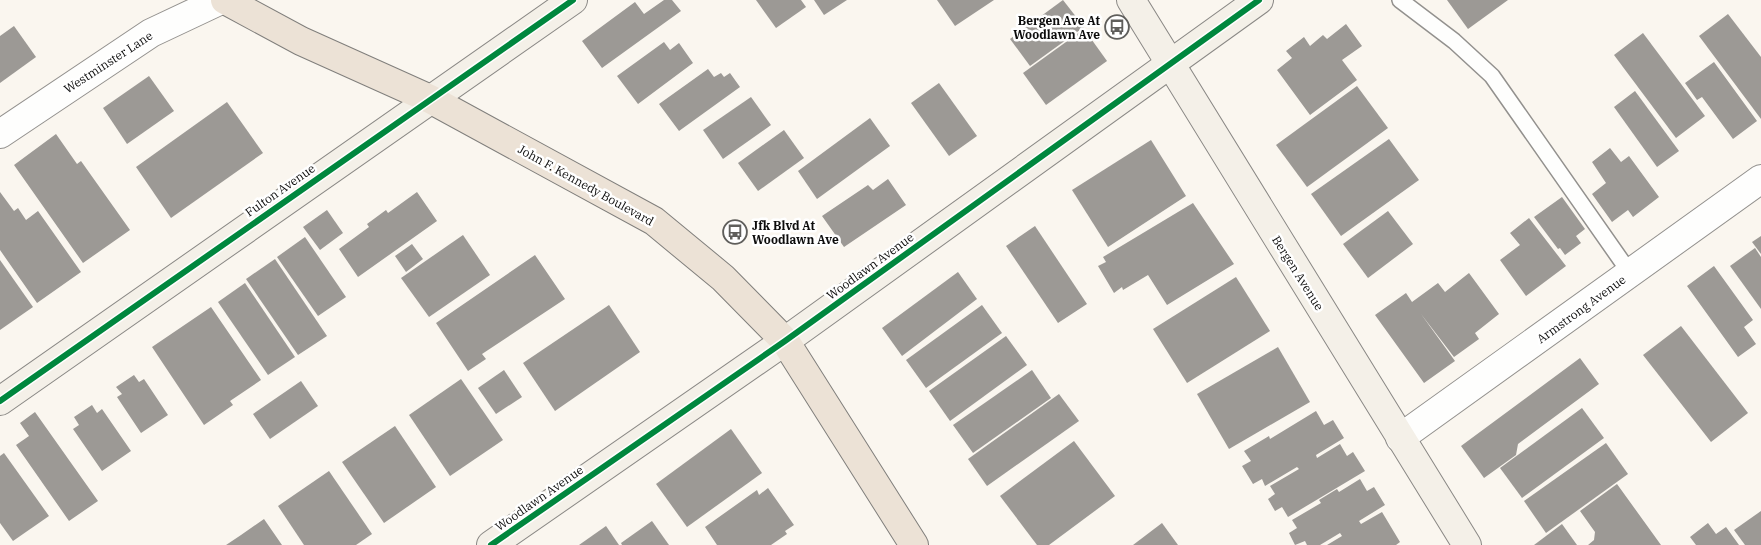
<svg xmlns="http://www.w3.org/2000/svg" width="1761" height="545" font-family="'IBM Plex Serif',serif">
	<rect width="100%" height="100%" fill="#faf6ef"/>
	<g fill="#9c9995">
		<polygon points="664,0 672,0 681,11 602,68 582,41 635,2 644,14"/>
		<polygon points="756,0 801,0 806,7 776,28"/>
		<polygon points="814,0 847,0 824,15"/>
		<polygon points="937,0 994,0 955,26"/>
		<polygon points="1063,0 1084,27 1030,66 1010,39"/>
		<polygon points="1447,0 1508,0 1468,29"/>
		<polygon points="1728,14 1761,57 1761,119 1699,36"/>
		<polygon points="1346,24 1362,46 1342,60 1357,80 1310,115 1277,70 1292,58 1286,51 1304,37 1310,46 1323,35 1327,39"/>
		<polygon points="14,26 36,57 0,83 0,36"/>
		<polygon points="1084,29 1107,61 1046,105 1023,73"/>
		<polygon points="1643,33 1705,116 1676,138 1614,55"/>
		<polygon points="664,42 670,50 679,43 693,63 638,104 617,76"/>
		<polygon points="1714,62 1757,121 1733,139 1702,97 1697,100 1685,83"/>
		<polygon points="708,69 714,77 721,73 724,77 730,73 740,87 679,131 659,104"/>
		<polygon points="149,76 174,111 127,144 103,108"/>
		<polygon points="939,83 977,136 949,156 911,103"/>
		<polygon points="1357,86 1388,128 1307,187 1276,145"/>
		<polygon points="1635,91 1679,151 1657,167 1614,107"/>
		<polygon points="751,97 771,125 723,159 703,130"/>
		<polygon points="227,102 263,153 171,218 136,167"/>
		<polygon points="870,118 890,146 817,199 798,171"/>
		<polygon points="784,130 804,158 758,191 738,163"/>
		<polygon points="56,134 77,164 81,161 130,230 83,263 14,165"/>
		<polygon points="1389,139 1419,180 1341,236 1311,194"/>
		<polygon points="1151,140 1186,196 1108,247 1072,190"/>
		<polygon points="1610,148 1621,162 1629,156 1659,197 1633,217 1628,210 1612,222 1592,194 1606,183 1592,162"/>
		<polygon points="888,179 906,205 844,247 822,216 868,185 873,190"/>
		<polygon points="0,192 14,211 18,208 26,220 38,211 81,272 37,303 0,250"/>
		<polygon points="417,192 437,221 358,277 339,249 369,227 367,224 386,210 388,213"/>
		<polygon points="1562,197 1585,229 1576,236 1581,243 1565,255 1560,248 1558,249 1534,217"/>
		<polygon points="1193,203 1234,264 1167,305 1148,275 1123,290 1122,287 1114,293 1098,266 1106,262 1103,257"/>
		<polygon points="327,210 343,233 320,250 303,227"/>
		<polygon points="1388,211 1413,244 1368,278 1343,244"/>
		<polygon points="1529,218 1566,266 1526,296 1500,260 1520,245 1510,233"/>
		<polygon points="1035,226 1087,304 1058,323 1006,246"/>
		<polygon points="463,235 490,275 429,317 401,278"/>
		<polygon points="1761,236 1761,254 1752,242"/>
		<polygon points="305,237 346,297 318,316 277,257"/>
		<polygon points="412,244 423,259 406,272 395,256"/>
		<polygon points="1755,248 1761,257 1761,309 1730,266"/>
		<polygon points="535,255 565,299 482,354 486,359 468,371 436,323"/>
		<polygon points="275,259 327,336 298,355 246,279"/>
		<polygon points="0,260 33,307 0,330"/>
		<polygon points="1714,266 1753,320 1744,327 1756,344 1738,357 1687,286"/>
		<polygon points="958,272 977,299 902,356 882,328"/>
		<polygon points="1469,273 1499,314 1475,333 1479,339 1454,357 1421,314 1455,361 1424,383 1375,315 1406,293 1412,302 1438,283 1445,292"/>
		<polygon points="1236,277 1270,331 1187,383 1153,329"/>
		<polygon points="245,283 295,357 268,375 218,302"/>
		<polygon points="609,305 640,352 555,411 523,363"/>
		<polygon points="982,305 1002,333 926,388 906,360"/>
		<polygon points="211,307 261,380 230,401 233,405 204,425 152,347"/>
		<polygon points="1681,326 1748,413 1711,442 1643,355"/>
		<polygon points="1006,336 1027,365 950,421 929,391"/>
		<polygon points="1278,347 1310,402 1229,449 1197,394"/>
		<polygon points="1580,358 1599,384 1518,444 1516,455 1484,478 1461,446"/>
		<polygon points="504,370 522,397 496,414 478,388"/>
		<polygon points="1032,370 1051,398 973,453 953,425"/>
		<polygon points="134,375 139,382 144,379 168,415 141,433 117,397 122,394 116,387"/>
		<polygon points="461,379 503,440 450,476 409,415"/>
		<polygon points="301,381 318,406 270,439 253,414"/>
		<polygon points="1059,394 1079,421 987,486 968,459"/>
		<polygon points="92,405 97,413 102,409 131,451 102,471 73,429 79,425 74,417"/>
		<polygon points="1582,408 1604,438 1522,498 1500,468"/>
		<polygon points="1316,411 1324,425 1333,420 1344,438 1316,455 1317,458 1340,444 1347,456 1353,452 1365,471 1288,517 1282,507 1275,511 1268,499 1275,494 1270,486 1299,469 1297,467 1265,486 1262,479 1253,484 1242,466 1251,461 1244,451 1269,436 1270,439"/>
		<polygon points="35,412 98,501 69,521 16,445 29,436 20,423"/>
		<polygon points="395,426 436,487 384,523 342,462"/>
		<polygon points="731,429 762,473 687,527 656,484"/>
		<polygon points="1074,441 1115,496 1049,545 1037,545 1000,496"/>
		<polygon points="1606,443 1628,474 1546,533 1524,501"/>
		<polygon points="4,453 49,516 13,541 0,523 0,456"/>
		<polygon points="329,471 372,534 356,545 304,545 278,506"/>
		<polygon points="1360,479 1367,491 1374,487 1385,505 1359,521 1361,524 1382,512 1400,542 1396,545 1327,545 1342,536 1340,533 1320,545 1307,545 1305,541 1295,545 1289,533 1297,528 1292,520 1321,503 1319,500 1337,489 1339,492"/>
		<polygon points="1617,484 1661,545 1588,545 1594,540 1595,532 1580,511"/>
		<polygon points="768,488 794,525 785,531 787,534 771,545 717,545 705,527 757,490 759,495"/>
		<polygon points="1761,511 1761,545 1745,545 1734,530"/>
		<polygon points="264,519 282,545 226,545 241,535"/>
		<polygon points="652,521 669,545 622,545 621,543"/>
		<polygon points="1162,523 1178,545 1133,545"/>
		<polygon points="1708,523 1716,534 1726,527 1739,545 1696,545 1690,537"/>
		<polygon points="1562,524 1577,545 1534,545"/>
		<polygon points="606,526 619,545 579,545"/>
	</g>
	<g fill="none" stroke-linecap="round" stroke-linejoin="round">
		<g stroke="#93918e" stroke-width="18">
			<polyline id="lane" points="1400,0 1454,41 1492,76 1630,273"/>
		</g>
		<g stroke="#93918e" stroke-width="30">
			<g id="street">
				<polyline points="0,134 151,33 221,0"/>
				<polyline points="1400,438 1761,179"/>
			</g>
		</g>
		<g stroke="#8a8885" stroke-width="30">
			<g id="secondary">
				<polyline points="1131,0 1467,545"/>
				<polyline points="0,401 573,0"/>
				<polyline points="491,545 785,341 1259,0"/>
			</g>
		</g>
		<g stroke="#807f7c" stroke-width="30">
			<polyline id="primary" points="225,0 301,41 430,99 654,221 723,278 785,341 914,545"/>
		</g>
		<use href="#lane" stroke="#fefefd" stroke-width="15"/>
		<use href="#street" stroke="#fefefd" stroke-width="28"/>
		<use href="#secondary" stroke="#f4f0e8" stroke-width="28"/>
		<use href="#primary" stroke="#ece2d6" stroke-width="28"/>
		<g stroke="#fff" stroke-width="9">
			<g id="cycleway">
				<polyline points="0,401 573,0"/>
				<polyline points="491,545 785,341 1259,0"/>
			</g>
		</g>
		<use href="#cycleway" stroke="#00873e" stroke-width="6"/>
	</g>
	<defs>
		<g id="bus-ring" transform="scale(1.25)"><circle r="9.5" fill="#fff" stroke="#5f5e5b" stroke-width="1.5"/><path d="M-5-6H5V4H4V6H2V4H-2V6H-4V4H-5ZM-3.5-4V0h7V-4ZM-3.5 1.2v1.5H-2V1.2ZM2 1.2v1.5H3.5V1.2Z" fill="#5f5e5b"/></g>
	</defs>
	<g fill-rule="evenodd">
		<use href="#bus-ring" x="1117" y="27"/>
		<use href="#bus-ring" x="735" y="232"/>
	</g>
	<g text-anchor="middle" dominant-baseline="central" stroke-width="5" stroke-linejoin="round" paint-order="stroke">
		<g font-size="12" font-weight="bold" fill="#0c0c0c" stroke="#fff" text-anchor="end">
			<text x="1100" y="20">Bergen Ave At<tspan x="1100" dy="14">Woodlawn Ave</tspan></text>
			<text x="752" y="225" text-anchor="start">Jfk Blvd At<tspan x="752" dy="14">Woodlawn Ave</tspan></text>
		</g>
		<g font-size="12" fill="#0c0c0c" stroke="#fff">
			<text transform="translate(108 62) rotate(-33)">Westminster Lane</text>
			<text transform="translate(586 185) rotate(29)">John F. Kennedy Boulevard</text>
			<text transform="translate(280 190) rotate(-35)">Fulton Avenue</text>
			<text transform="translate(870 266) rotate(-36)">Woodlawn Avenue</text>
			<text transform="translate(1298 273) rotate(58)">Bergen Avenue</text>
			<text transform="translate(1581 309) rotate(-36)">Armstrong Avenue</text>
			<text transform="translate(539 498) rotate(-35)">Woodlawn Avenue</text>
		</g>
	</g>
</svg>
